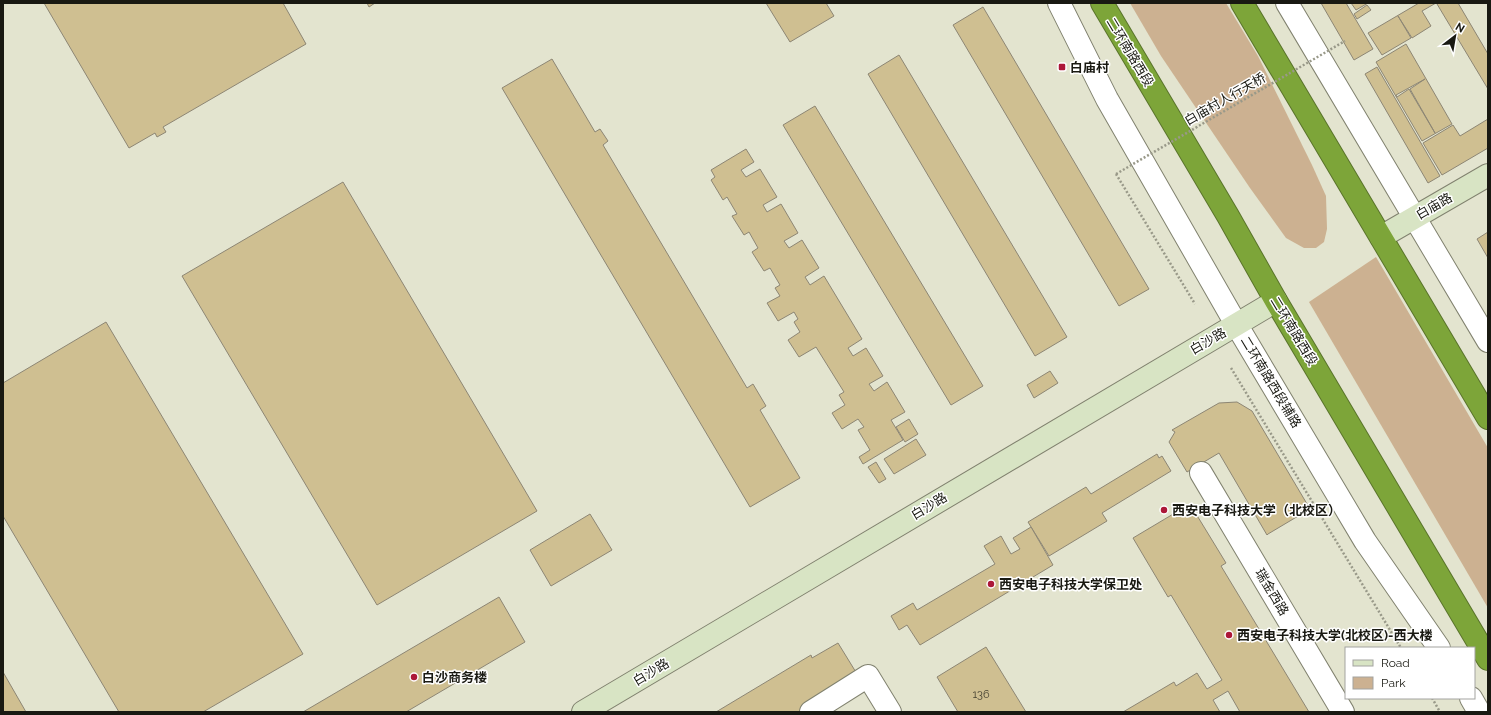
<svg xmlns="http://www.w3.org/2000/svg" width="1491" height="715" font-family="Raleway,'Noto Sans SC',sans-serif">
	<rect width="100%" height="100%" fill="#e3e4cf"/>
	<g fill="#ccb191">
		<polygon points="1130,3 1226,3 1258,56 1312,165 1326,196 1327,229 1324,242 1316,248 1304,248 1286,238 1250,188 1161,56"/>
		<polygon points="1376,257 1488,448 1488,608 1309,302"/>
	</g>
	<g fill="#cfbf91" stroke="#8d8674" fill-rule="evenodd">
		<polygon points="44,3 283,3 306,44 163,127 166,132 157,137 155,133 129,148"/>
		<polygon points="367,3 375,3 369,7"/>
		<polygon points="766,3 826,3 834,16 790,42"/>
		<polygon points="1321,3 1346,3 1373,49 1354,60"/>
		<polygon points="1351,3 1368,3 1356,10"/>
		<polygon points="1419,3 1436,3 1422,11 1431,26 1412,38 1398,16 1411,38 1382,55 1368,33"/>
		<polygon points="1439,3 1458,3 1488,54 1488,89 1437,4"/>
		<polygon points="1367,5 1371,10 1357,19 1354,14"/>
		<polygon points="983,7 1149,289 1119,306 953,25"/>
		<path d="M1406,44L1452,124L1422,141L1376,62ZM1425,79L1410,89L1435,133L1409,89L1397,97L1396,95Z"/>
		<polygon points="899,55 1067,337 1035,356 868,74"/>
		<polygon points="552,59 595,132 600,129 608,141 603,145 747,388 753,384 766,406 760,410 800,478 750,507 502,88"/>
		<polygon points="1377,67 1440,176 1428,183 1365,74"/>
		<polygon points="815,106 983,386 951,405 783,125"/>
		<polygon points="1488,119 1488,148 1442,175 1423,143 1453,125 1460,136"/>
		<polygon points="746,149 754,162 741,170 746,177 760,169 777,197 763,205 767,212 781,204 798,233 784,241 789,248 802,240 819,268 805,277 810,285 824,276 862,339 848,348 853,356 866,348 883,376 869,384 874,391 887,382 905,412 891,420 903,440 863,464 859,457 870,450 858,430 864,427 858,419 842,429 832,413 845,405 839,395 844,392 816,347 799,357 788,340 800,332 794,322 798,319 794,312 778,321 767,303 780,296 775,288 780,285 770,268 764,271 752,252 758,248 749,232 744,235 732,216 737,214 727,197 723,200 711,180 715,177 711,170"/>
		<polygon points="343,182 537,511 377,605 182,276"/>
		<polygon points="1488,232 1488,258 1477,239"/>
		<polygon points="106,322 303,654 203,712 119,712 3,516 3,383"/>
		<polygon points="1050,371 1058,383 1034,398 1027,385"/>
		<polygon points="1237,402 1252,411 1310,509 1268,534 1267,535 1219,453 1187,472 1169,442 1175,432 1172,430 1219,403"/>
		<polygon points="909,419 918,434 905,442 896,427"/>
		<polygon points="916,439 926,455 894,474 884,459"/>
		<polygon points="1157,454 1159,458 1162,456 1171,471 1102,513 1107,521 1049,556 1028,522 1086,487 1091,494"/>
		<polygon points="876,462 886,479 879,483 868,467"/>
		<polygon points="1190,504 1226,563 1221,566 1309,712 1240,712 1228,691 1213,700 1220,712 1123,712 1174,682 1176,686 1197,673 1207,689 1222,680 1171,595 1168,597 1133,538"/>
		<polygon points="590,514 612,550 551,586 530,550"/>
		<polygon points="1031,527 1053,565 920,645 907,625 899,630 891,616 913,603 917,610 995,564 984,546 1001,536 1011,554 1020,549 1013,538"/>
		<polygon points="499,597 525,642 406,712 303,712"/>
		<polygon points="838,643 862,682 811,712 716,712 811,655 812,658"/>
		<polygon points="986,647 1026,712 958,712 937,677"/>
		<polygon points="3,672 26,712 3,712"/>
	</g>
	<g fill="none" stroke-linecap="round" stroke-linejoin="round">
		<g stroke="#81826f" stroke-width="24">
			<g id="street">
				<polyline points="1059,3 1107,99 1236,324 1365,541 1439,648"/>
				<polyline points="1287,3 1488,341"/>
				<polyline points="1201,473 1343,712"/>
				<polyline points="1471,698 1479,712"/>
				<polyline points="811,712 868,676 890,712"/>
			</g>
		</g>
		<g stroke="#81826f" stroke-width="24">
			<g id="secondary">
				<polyline points="1381,237 1488,175"/>
				<polyline points="583,712 1276,301"/>
			</g>
		</g>
		<g stroke="#5a742b" stroke-width="24">
			<g id="highway">
				<polyline points="1102,3 1228,216 1276,301 1488,659"/>
				<polyline points="1242,3 1488,418"/>
			</g>
		</g>
		<g stroke="#999989" stroke-width="2.5" stroke-dasharray="2 2" stroke-linecap="butt">
			<polyline points="1116,174 1195,304"/>
			<polyline points="1231,368 1401,648"/>
			<polyline points="1432,698 1440,712"/>
		</g>
		<use href="#street" stroke="#fff" stroke-width="22"/>
		<use href="#secondary" stroke="#d8e4c4" stroke-width="22"/>
		<use href="#highway" stroke="#7da539" stroke-width="22"/>
		<polyline stroke="#999989" stroke-width="2.5" stroke-dasharray="2 2" stroke-linecap="butt" points="1116,174 1345,41"/>
	</g>
	<g fill="#ac1738" stroke="#fff" stroke-width="1.5">
		<rect x="1058" y="63" width="8" height="8" rx="2"/>
		<circle cx="1164" cy="510" r="4"/>
		<circle cx="991" cy="584" r="4"/>
		<circle cx="1229" cy="635" r="4"/>
		<circle cx="414" cy="677" r="4"/>
	</g>
	<g text-anchor="middle" dominant-baseline="central" stroke-width="3" stroke-linejoin="round" paint-order="stroke">
		<g font-size="11" fill="#464232">
			<text x="981" y="694">136</text>
		</g>
		<g font-size="13" fill="#191912" stroke="#fff">
			<text transform="translate(1130 52) rotate(59)">二环南路西段</text>
			<text transform="translate(1225 99) rotate(-30)">白庙村人行天桥</text>
			<text transform="translate(1434 206) rotate(-30)">白庙路</text>
			<text transform="translate(1294 331) rotate(59)">二环南路西段</text>
			<text transform="translate(1208 341) rotate(-30)">白沙路</text>
			<text transform="translate(1271 382) rotate(59)">二环南路西段辅路</text>
			<text transform="translate(929 506) rotate(-31)">白沙路</text>
			<text transform="translate(1272 592) rotate(59)">瑞金西路</text>
			<text transform="translate(651 672) rotate(-31)">白沙路</text>
		</g>
		<g font-size="13" font-weight="bold" fill="#191912" stroke="#fff" text-anchor="start">
			<text x="1070" y="67">白庙村</text>
			<text x="1172" y="510">西安电子科技大学（北校区）</text>
			<text x="999" y="584">西安电子科技大学保卫处</text>
			<text x="1237" y="635">西安电子科技大学(北校区)-西大楼</text>
			<text x="422" y="677">白沙商务楼</text>
		</g>
	</g>
	<rect width="1491" height="715" fill="none" stroke="#191912" stroke-width="8"/>
	<rect x="1345" y="647" width="130" height="52" fill="#ffffff" stroke="#a3a3a0"/>
	<rect x="1353" y="660" width="20" height="6" fill="#d8e4c4" stroke="#a3a3a0"/>
	<text x="1381" y="667" font-size="12" fill="#191912">Road</text>
	<rect x="1353" y="677" width="20" height="12" fill="#ccb191" stroke="#a3a3a0"/>
	<text x="1381" y="687" font-size="12" fill="#191912">Park</text>
	<g transform="translate(1455 36) rotate(31)" stroke="#ffffff" stroke-width="3" paint-order="stroke">
	<path d="M0-3L7 15L0 10L-7 15Z" fill="#191912"/>
	<text y="-6" font-size="11" font-weight="bold" text-anchor="middle" fill="#191912">N</text>
	</g>
</svg>
